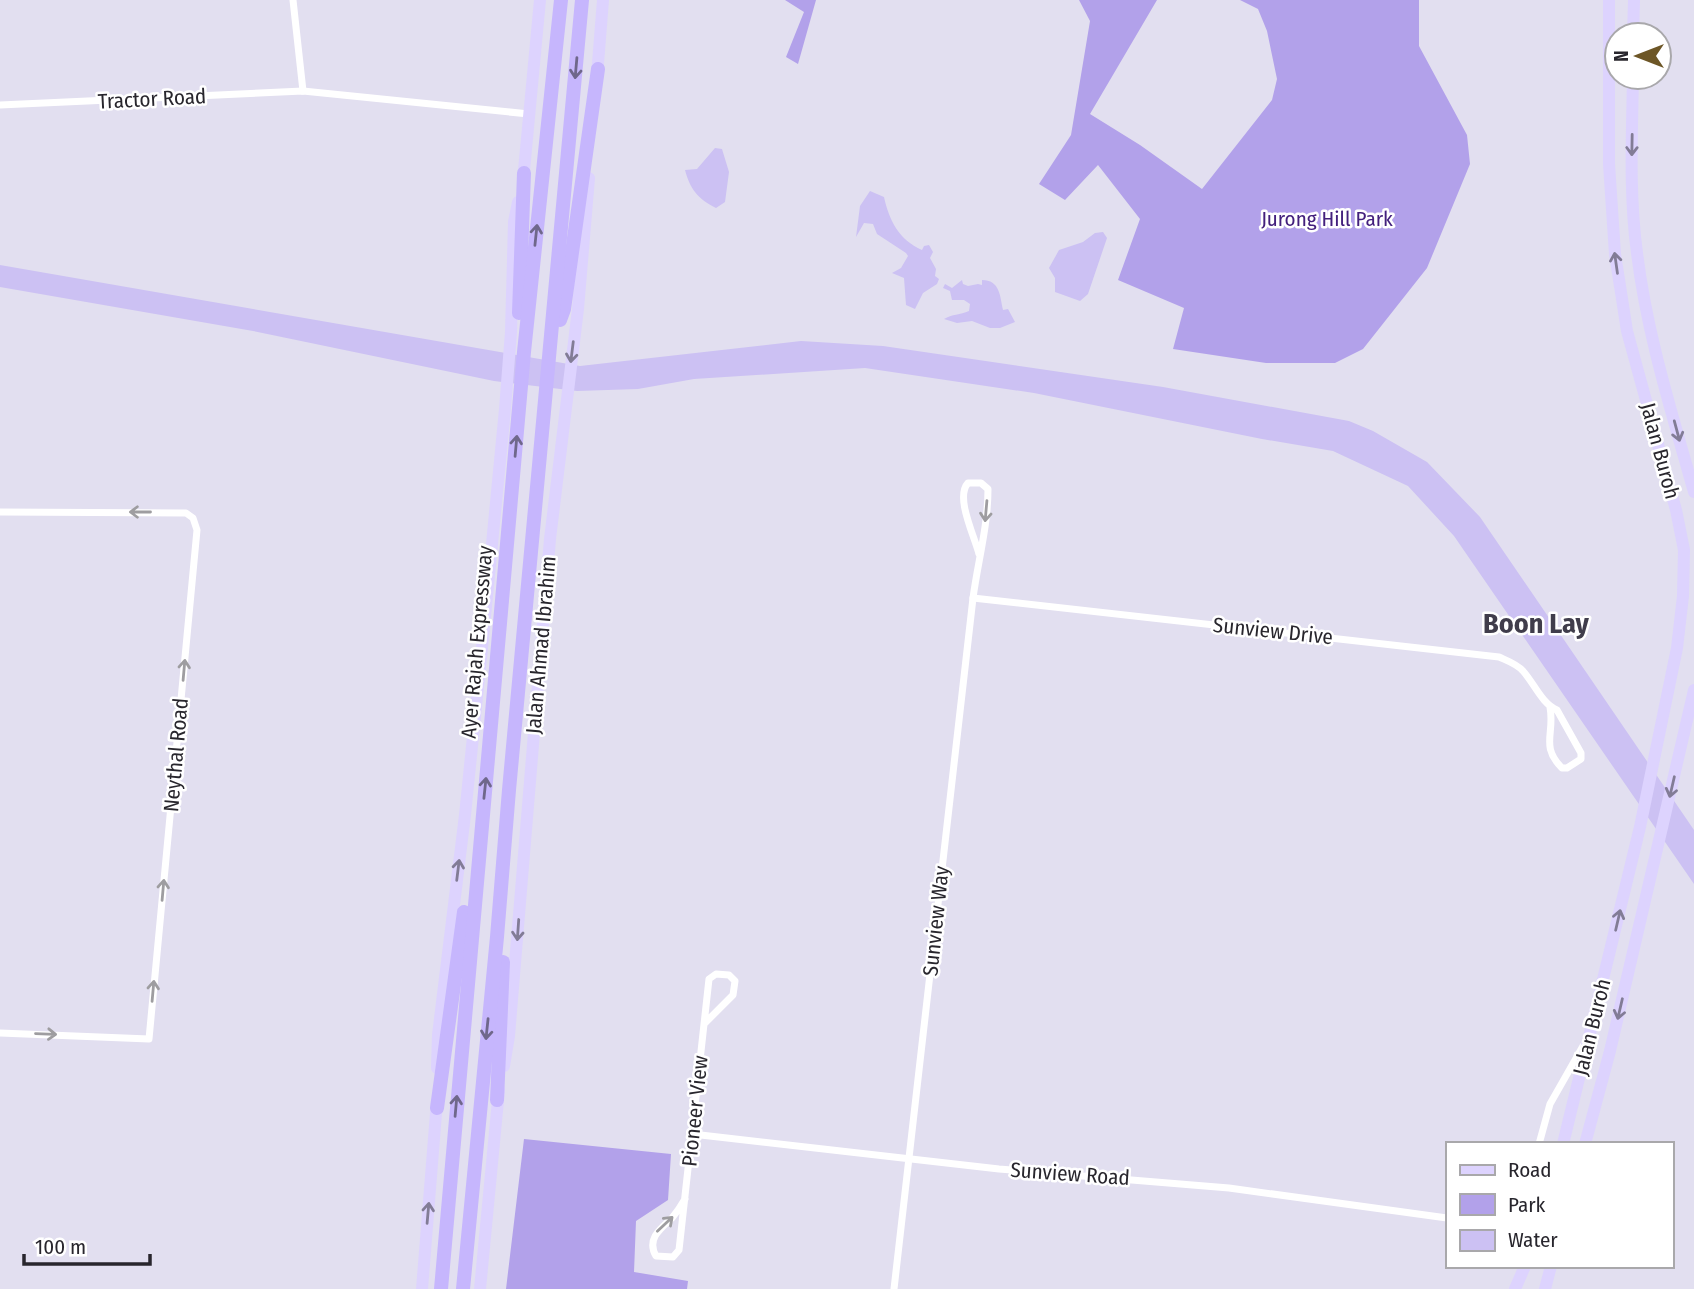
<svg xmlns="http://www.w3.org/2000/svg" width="1694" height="1289" font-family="'Fira Sans Condensed',sans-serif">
	<rect width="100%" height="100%" fill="#e2dff0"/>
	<g fill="#b2a1ea">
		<polygon points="785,0 816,0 798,64 786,57 804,12"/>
		<polygon points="1079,0 1157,0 1090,114 1140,145 1202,189 1272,100 1277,79 1267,31 1258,9 1240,0 1419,0 1419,46 1467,135 1470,164 1427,268 1363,349 1335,363 1266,363 1173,349 1184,308 1118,280 1140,219 1098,165 1065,200 1039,184 1071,135 1090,21"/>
		<polygon points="524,1139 671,1154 668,1200 636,1221 634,1272 688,1281 687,1289 506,1289"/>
	</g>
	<g fill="#ccc1f3">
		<path d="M715,148L722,149L729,172L725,202L716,208C698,199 690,189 685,170L697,169Z"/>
		<path d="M870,191L884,197C889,220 899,240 922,250L924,246L929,245L933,252L930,258L936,269L935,276L939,279L937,284L923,293L915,309L906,305L904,278L892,273L901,268L908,256L906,253L877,234L873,224L864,223L856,237L860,206Z"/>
		<polygon points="1103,232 1107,238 1088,294 1080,301 1055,292 1055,278 1049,268 1059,250 1083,242 1095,233"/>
		<polygon points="0,265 580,366 801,341 883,346 1163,387 1349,421 1373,431 1427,462 1480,517 1694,830 1694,884 1454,536 1408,486 1333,451 1262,439 1034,393 865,368 694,379 638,389 577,391 494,381 253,331 0,287"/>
		<path d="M962,280L963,284L968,286L978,284L982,285V280C1000,280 1000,296 1003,310L1008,309L1015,322L1000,328H990L972,321L957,323L944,319C952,314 960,315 969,311L970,304L964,300H952L950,291L943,288L945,284L952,288Z"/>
	</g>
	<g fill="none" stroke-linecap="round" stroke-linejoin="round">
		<g stroke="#fff" stroke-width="7">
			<polyline points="293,0 303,91"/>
			<polyline points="0,105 303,91 529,114"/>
			<polyline points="0,512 186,513 193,518 197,530 149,1039 0,1033"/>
			<path d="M973,598L1499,657C1508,661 1517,664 1523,671C1534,683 1542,704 1557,710L1581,753V759L1567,768H1562C1540,746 1555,734 1550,707"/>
			<polyline points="692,1134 999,1169 1229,1188 1447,1218"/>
			<polyline points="1539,1144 1550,1104 1583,1046"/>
			<path d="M685,1199C681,1206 677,1212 672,1218C661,1228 646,1239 656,1256L673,1257L679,1250L709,979L716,974L729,975L735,981L733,995L705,1023"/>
			<path d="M894,1289L973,598C978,561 988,526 988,489L981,483H968C955,497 974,535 979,554"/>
		</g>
		<g stroke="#ddd3fe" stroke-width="12">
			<polyline points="1633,35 1634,0"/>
			<polyline points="597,76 603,0"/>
			<path d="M1633,77C1632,135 1629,195 1637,253C1647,335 1672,413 1694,492"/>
			<polyline points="523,181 540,0"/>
			<polyline points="504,1066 509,1036 550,539 578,309 589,178"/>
			<polyline points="437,1068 438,1035 465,815 482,648 505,409 511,332 514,222 518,202"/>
			<polyline points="1563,1144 1640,827 1677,648 1683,596 1684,550 1676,510 1627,331 1615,254 1609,164 1609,0"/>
			<polyline points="1585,1144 1610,1051 1694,690"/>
			<polyline points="422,1289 437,1101"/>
			<polyline points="480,1289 499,1090"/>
			<polyline points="1515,1289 1525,1266"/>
			<polyline points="1545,1289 1551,1266"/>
		</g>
		<g stroke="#c6b6fd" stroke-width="14">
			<polyline points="519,313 524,173"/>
			<polyline points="560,320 564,309 598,69"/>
			<polyline points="497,1100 503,962"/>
			<polyline points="437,1108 464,912"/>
			<polyline points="441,1289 524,352 561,0"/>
			<polyline points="463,1289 497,937 509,790 582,0"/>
		</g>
	</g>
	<defs><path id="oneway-shaft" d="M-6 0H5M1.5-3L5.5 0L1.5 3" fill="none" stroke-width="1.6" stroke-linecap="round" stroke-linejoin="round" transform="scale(1.75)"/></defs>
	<g stroke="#6f678b">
		<use href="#oneway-shaft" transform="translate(576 68) rotate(95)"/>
		<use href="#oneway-shaft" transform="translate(536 235) rotate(-84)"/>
		<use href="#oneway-shaft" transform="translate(516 446) rotate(-85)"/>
		<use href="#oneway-shaft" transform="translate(485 788) rotate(-84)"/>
		<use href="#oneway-shaft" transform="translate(487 1029) rotate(96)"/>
		<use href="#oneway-shaft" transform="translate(456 1106) rotate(-85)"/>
	</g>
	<g stroke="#827c96">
		<use href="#oneway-shaft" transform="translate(1632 145) rotate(91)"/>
		<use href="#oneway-shaft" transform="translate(1616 263) rotate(-98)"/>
		<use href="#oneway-shaft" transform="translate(572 352) rotate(97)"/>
		<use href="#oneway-shaft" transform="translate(1677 431) rotate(75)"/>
		<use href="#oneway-shaft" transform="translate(1672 787) rotate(103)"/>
		<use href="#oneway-shaft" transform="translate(458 870) rotate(-83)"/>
		<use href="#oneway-shaft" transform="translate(1618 920) rotate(-77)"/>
		<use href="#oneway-shaft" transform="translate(518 930) rotate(94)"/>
		<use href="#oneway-shaft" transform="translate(1620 1009) rotate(103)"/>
		<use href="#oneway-shaft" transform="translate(428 1213) rotate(-85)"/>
	</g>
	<g stroke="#9e9da0">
		<use href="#oneway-shaft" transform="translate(986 511) rotate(95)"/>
		<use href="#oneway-shaft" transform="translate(140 512) rotate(-180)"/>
		<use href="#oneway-shaft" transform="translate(184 670) rotate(-85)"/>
		<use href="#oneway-shaft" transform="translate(163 890) rotate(-85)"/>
		<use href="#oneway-shaft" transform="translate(153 991) rotate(-85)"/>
		<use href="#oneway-shaft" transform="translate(46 1034) rotate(2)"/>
		<use href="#oneway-shaft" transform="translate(665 1224) rotate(-43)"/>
	</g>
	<g text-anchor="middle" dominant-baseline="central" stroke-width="5" stroke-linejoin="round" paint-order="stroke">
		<g font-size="21" fill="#28262d" stroke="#fff">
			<text transform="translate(152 99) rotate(-3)">Tractor Road</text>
			<text transform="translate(1660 451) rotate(75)">Jalan Buroh</text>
			<text transform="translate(1273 631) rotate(6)">Sunview Drive</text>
			<text transform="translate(477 642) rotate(-85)">Ayer Rajah Expressway</text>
			<text transform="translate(541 645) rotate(-85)">Jalan Ahmad Ibrahim</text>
			<text transform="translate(176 755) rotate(-85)">Neythal Road</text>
			<text transform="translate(936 921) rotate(-84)">Sunview Way</text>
			<text transform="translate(1592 1027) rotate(-76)">Jalan Buroh</text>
			<text transform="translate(695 1111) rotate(-84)">Pioneer View</text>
			<text transform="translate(1070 1174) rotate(4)">Sunview Road</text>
		</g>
		<g font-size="21" fill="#43207d" stroke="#fff">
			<text x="1327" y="219">Jurong Hill Park</text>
		</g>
		<g font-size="28" font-weight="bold" fill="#403d4b" stroke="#fff">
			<text x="1536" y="623">Boon Lay</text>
		</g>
	</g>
	<rect x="1446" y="1142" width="228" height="126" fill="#ffffff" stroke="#a9a8ab" stroke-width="2"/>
	<rect x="1460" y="1165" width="35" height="10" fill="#ddd3fe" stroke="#a9a8ab" stroke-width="2"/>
	<text x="1508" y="1177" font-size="21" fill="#28262d">Road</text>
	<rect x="1460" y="1194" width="35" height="21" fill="#b2a1ea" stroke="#a9a8ab" stroke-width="2"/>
	<text x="1508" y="1212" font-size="21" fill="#28262d">Park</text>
	<rect x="1460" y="1230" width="35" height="21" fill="#ccc1f3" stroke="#a9a8ab" stroke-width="2"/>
	<text x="1508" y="1247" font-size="21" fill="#28262d">Water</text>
	<g transform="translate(1638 56) rotate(270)"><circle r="33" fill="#ffffff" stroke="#a9a8ab" stroke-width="2"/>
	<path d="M0-5L12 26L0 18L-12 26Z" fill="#6d5626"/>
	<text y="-10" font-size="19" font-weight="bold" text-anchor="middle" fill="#28262d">N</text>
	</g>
	<path d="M24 1254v10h126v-10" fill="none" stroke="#28262d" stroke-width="3.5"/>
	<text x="35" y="1254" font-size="21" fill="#28262d" stroke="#ffffff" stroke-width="5" paint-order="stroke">100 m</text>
</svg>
